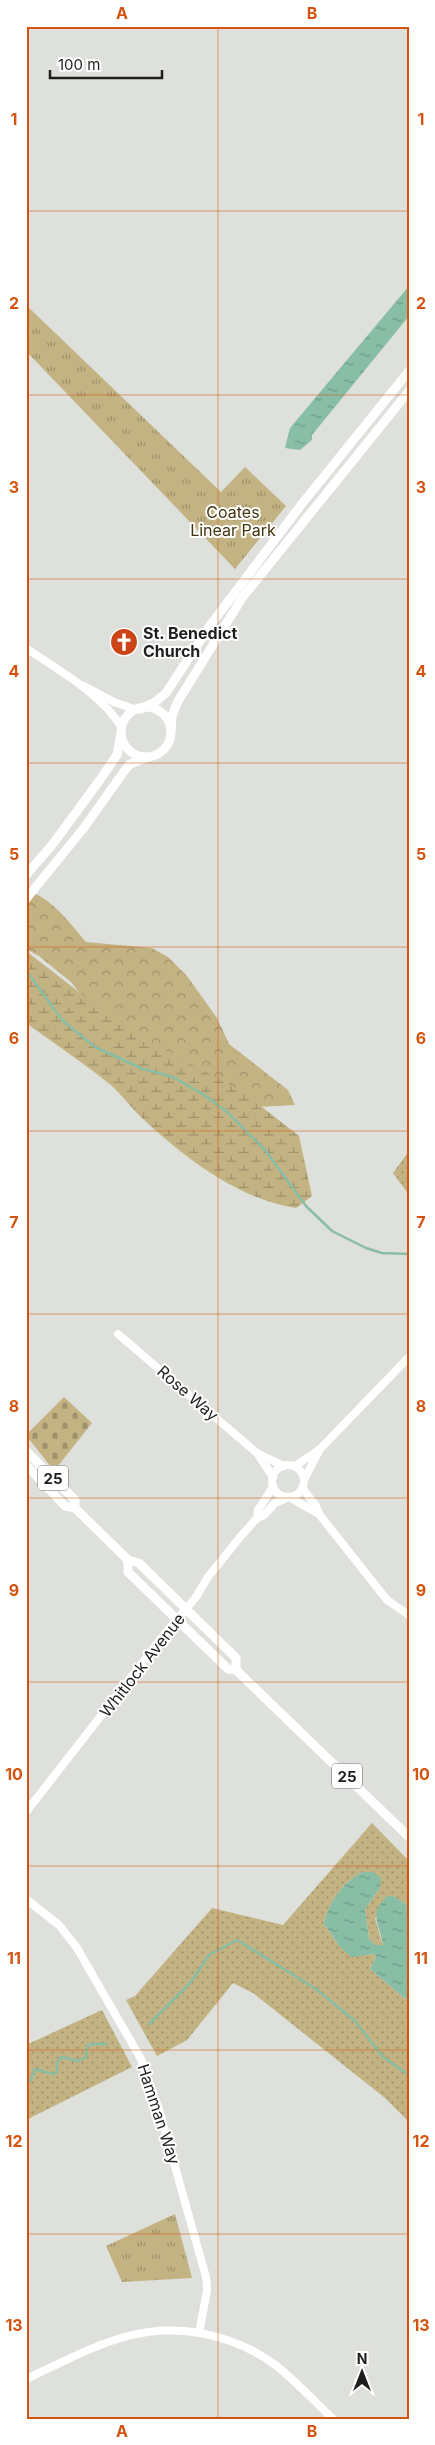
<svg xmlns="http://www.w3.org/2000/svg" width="435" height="2445" font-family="Inter,sans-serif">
	<defs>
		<pattern id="grass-dots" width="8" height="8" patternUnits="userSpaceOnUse" patternTransform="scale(1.25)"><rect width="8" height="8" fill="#c3b383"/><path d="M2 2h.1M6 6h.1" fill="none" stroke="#9e916b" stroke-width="1.8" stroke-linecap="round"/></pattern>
		<pattern id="forest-crowns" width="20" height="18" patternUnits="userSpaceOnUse" patternTransform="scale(1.25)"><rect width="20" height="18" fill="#c3b383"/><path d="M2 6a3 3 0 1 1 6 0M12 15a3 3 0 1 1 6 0" fill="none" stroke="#9e916b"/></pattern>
		<pattern id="wetland-marsh" width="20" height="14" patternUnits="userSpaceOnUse" patternTransform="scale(1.25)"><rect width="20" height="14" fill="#c3b383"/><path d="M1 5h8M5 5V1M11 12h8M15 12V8" fill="none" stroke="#9e916b"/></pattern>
		<pattern id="cemetery-stones" width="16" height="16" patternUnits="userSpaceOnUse" patternTransform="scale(1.25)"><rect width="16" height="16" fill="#c3b383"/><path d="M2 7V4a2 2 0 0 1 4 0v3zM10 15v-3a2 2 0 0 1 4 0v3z" fill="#9e916b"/></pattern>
		<pattern id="park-tufts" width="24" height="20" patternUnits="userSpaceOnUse" patternTransform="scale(1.25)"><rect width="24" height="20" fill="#c3b383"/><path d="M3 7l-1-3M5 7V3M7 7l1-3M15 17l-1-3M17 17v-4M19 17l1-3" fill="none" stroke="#9e916b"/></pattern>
		<pattern id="water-ripples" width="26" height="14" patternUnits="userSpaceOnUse" patternTransform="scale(1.25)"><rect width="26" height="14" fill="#87bea5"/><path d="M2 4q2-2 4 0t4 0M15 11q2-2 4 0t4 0" fill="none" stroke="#6e9a86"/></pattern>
	</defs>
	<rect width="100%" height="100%" fill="#dee0db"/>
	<g fill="url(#grass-dots)">
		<polygon points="409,1151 409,1195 393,1173"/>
		<path d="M372,1823L409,1861V1906L393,1896L375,1918L383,1946L375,1945L369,1939L365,1909L380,1888L363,1872C346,1878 326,1906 324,1924L340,1947L369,1955L375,1954L376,1957L370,1969L409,2002V2122L385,2098L253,1993L233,1983L187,2040L157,2056L126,2000L135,1996L212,1908L283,1925Z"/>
		<polygon points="102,2010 132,2067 26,2120 26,2045"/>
	</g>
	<path fill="url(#forest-crowns)" d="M26,890C52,898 69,922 86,942L152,948L168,957L187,976L217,1018L229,1044L288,1090L295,1105L256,1107L106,1026L71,982L39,956L26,949Z"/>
	<path fill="url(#wetland-marsh)" d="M26,951L128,1030L243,1092L299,1136L312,1196L296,1208C238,1199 185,1158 143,1119C132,1109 123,1096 112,1086C85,1064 55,1044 26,1023Z"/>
	<polygon fill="url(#cemetery-stones)" points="64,1397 92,1423 54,1471 26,1435"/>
	<g fill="url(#park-tufts)">
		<polygon points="26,305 221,492 245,467 286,506 235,569 26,351"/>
		<polygon points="175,2214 192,2278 122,2282 106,2246"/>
	</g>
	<g fill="url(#water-ripples)">
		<polygon points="409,286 409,316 312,435 312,440 300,450 285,448 290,428"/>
		<path d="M363,1872H373L381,1878L380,1888L365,1909L369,1939L375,1945H383C380,1924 367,1913 388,1896H393L409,1906V2002L370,1969L376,1957L375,1954L351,1957L340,1947L324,1924C326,1906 346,1878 363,1872Z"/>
	</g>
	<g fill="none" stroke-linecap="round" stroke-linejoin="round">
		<g stroke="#87bea5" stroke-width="2.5">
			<polyline points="26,970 63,1021 95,1047 143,1069 173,1077 204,1095 227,1112 265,1150 306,1206 332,1231 366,1248 382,1253 409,1254"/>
			<polyline points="149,2024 191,1982 209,1955 237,1940 316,1989 355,2021 383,2057 409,2075"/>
			<polyline points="26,2082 31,2080 35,2069 53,2074 57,2072 57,2063 61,2057 78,2061 86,2057 87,2046 92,2044 107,2044"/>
		</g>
		<g stroke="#fff" stroke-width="8">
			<path d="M26,648C58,670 102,694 122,728"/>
			<polyline points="84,686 114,702 137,710"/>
			<polyline points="118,1334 257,1453 284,1466"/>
			<polyline points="257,1453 273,1477"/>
			<circle cx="288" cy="1481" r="16"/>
			<polyline points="295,1466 320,1449"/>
			<polyline points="305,1478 320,1449 409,1357"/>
			<polyline points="303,1489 316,1506 319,1514 387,1600 409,1615"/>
			<polyline points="291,1498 319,1514"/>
			<polyline points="257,1518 258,1510 273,1487"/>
			<polyline points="26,1812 163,1636 196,1597 208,1577 241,1536 257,1518 264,1515 275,1503 286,1498"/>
			<polyline points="26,1899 59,1925 77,1948 141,2059 158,2106 206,2277 207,2291 199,2333"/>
			<path d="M26,2379C59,2364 93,2345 128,2336C178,2323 232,2334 274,2364C295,2380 313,2400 333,2419"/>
		</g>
		<g stroke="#fff" stroke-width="9">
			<circle cx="146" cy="732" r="25"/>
			<polyline points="140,709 154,703 166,693 209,627 301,505 409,371"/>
			<polyline points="171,731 172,716 178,701 242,598 409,391"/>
			<polyline points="26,875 52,845 97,784 117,755 121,733"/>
			<polyline points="26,899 83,829 125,770 130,764 148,757"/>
			<polyline points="26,1451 75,1500 75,1508"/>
			<polyline points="26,1465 65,1506 75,1508 128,1560 139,1563 236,1658 236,1670"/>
			<polyline points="128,1560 128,1572 228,1669 236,1670 409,1837"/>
		</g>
	</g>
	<path fill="none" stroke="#d4530e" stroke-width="1" stroke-opacity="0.55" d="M218,26V2419M26,211H409M26,395H409M26,579H409M26,763H409M26,947H409M26,1131H409M26,1314H409M26,1498H409M26,1682H409M26,1866H409M26,2050H409M26,2234H409"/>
	<defs>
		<g id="church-disc" transform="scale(1.4375)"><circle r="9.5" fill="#cc4415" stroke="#fff"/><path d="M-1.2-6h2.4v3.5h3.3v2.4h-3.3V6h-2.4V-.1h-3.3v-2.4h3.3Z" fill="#fff"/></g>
	</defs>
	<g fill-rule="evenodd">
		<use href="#church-disc" x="124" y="642"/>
	</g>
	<g text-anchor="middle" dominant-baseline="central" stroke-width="4" stroke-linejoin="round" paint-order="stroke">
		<g fill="#fff" stroke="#626261" stroke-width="1">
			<rect x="38" y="1465.5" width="30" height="25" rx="4"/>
			<rect x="332" y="1763.5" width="30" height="25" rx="4"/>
		</g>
		<g font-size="15" font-weight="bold" fill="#1e1f1d">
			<text x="53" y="1478">25</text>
			<text x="347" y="1776">25</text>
		</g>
		<g font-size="16" fill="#43360e" stroke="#fff">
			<text x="233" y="512">Coates<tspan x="233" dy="18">Linear Park</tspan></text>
		</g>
		<g font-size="16" font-weight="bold" fill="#1e1f1d" stroke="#fff" text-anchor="start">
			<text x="143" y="633">St. Benedict<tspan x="143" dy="18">Church</tspan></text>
		</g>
		<g font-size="16" fill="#1e1f1d" stroke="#fff">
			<text transform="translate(188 1393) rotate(41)">Rose Way</text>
			<text transform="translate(142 1665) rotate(-52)">Whitlock Avenue</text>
			<text transform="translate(159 2114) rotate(72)">Hamman Way</text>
		</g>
	</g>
	<rect width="435" height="2445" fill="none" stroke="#ffffff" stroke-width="55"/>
	<g transform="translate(362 2372)" stroke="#ffffff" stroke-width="4" paint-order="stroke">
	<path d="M0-4L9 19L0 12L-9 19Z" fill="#1e1f1d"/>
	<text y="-8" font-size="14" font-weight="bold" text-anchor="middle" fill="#1e1f1d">N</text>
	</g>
	<path d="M50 70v8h112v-8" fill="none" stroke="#1e1f1d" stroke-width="2.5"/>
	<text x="58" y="70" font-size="15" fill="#1e1f1d" stroke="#ffffff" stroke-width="4" paint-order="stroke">100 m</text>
	<rect x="28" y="28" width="380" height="2390" fill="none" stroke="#d4530e" stroke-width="2"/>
	<g font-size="16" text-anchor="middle" font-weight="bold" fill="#d4530e">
		<text x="122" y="19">A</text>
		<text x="312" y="19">B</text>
		<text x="14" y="125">1</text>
		<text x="421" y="125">1</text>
		<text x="14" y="309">2</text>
		<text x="421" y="309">2</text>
		<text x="14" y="493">3</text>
		<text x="421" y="493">3</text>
		<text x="14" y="677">4</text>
		<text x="421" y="677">4</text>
		<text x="14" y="860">5</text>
		<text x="421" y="860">5</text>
		<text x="14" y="1044">6</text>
		<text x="421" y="1044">6</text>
		<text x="14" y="1228">7</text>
		<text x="421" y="1228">7</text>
		<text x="14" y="1412">8</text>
		<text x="421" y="1412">8</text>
		<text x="14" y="1596">9</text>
		<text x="421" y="1596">9</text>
		<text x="14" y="1780">10</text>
		<text x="421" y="1780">10</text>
		<text x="14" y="1964">11</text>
		<text x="421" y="1964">11</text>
		<text x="14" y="2147">12</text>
		<text x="421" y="2147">12</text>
		<text x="14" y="2331">13</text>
		<text x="421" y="2331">13</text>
		<text x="122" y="2437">A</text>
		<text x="312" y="2437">B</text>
	</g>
</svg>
